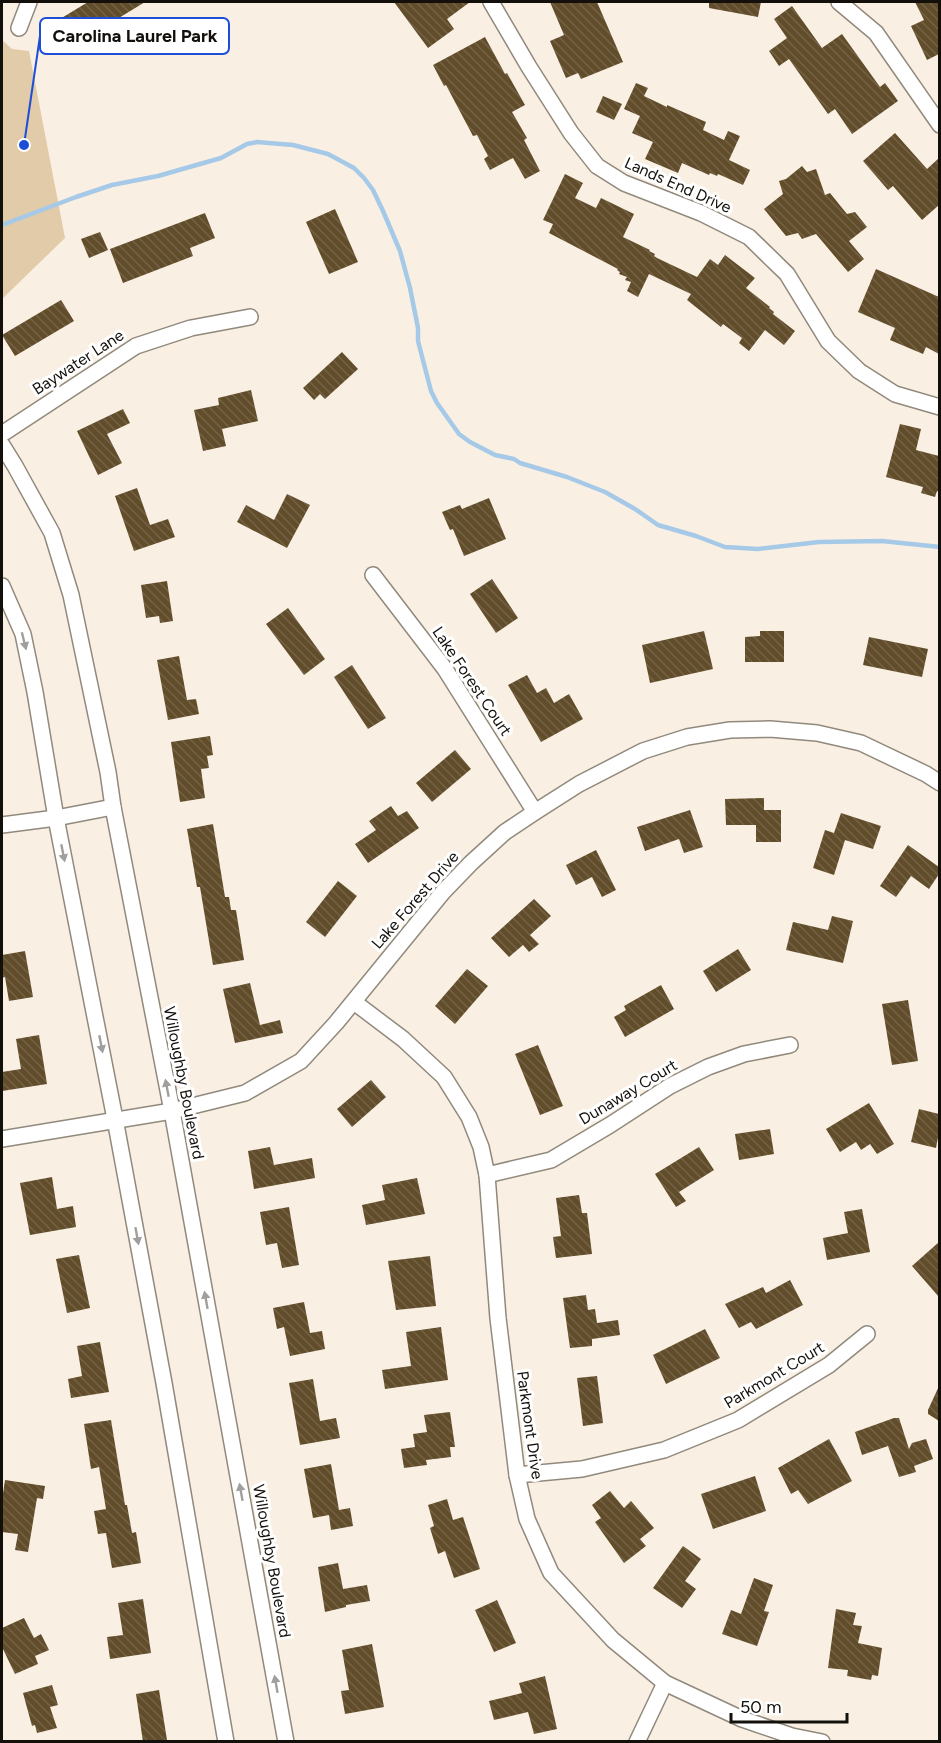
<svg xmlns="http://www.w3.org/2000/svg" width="941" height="1743" font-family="Figtree,sans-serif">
	<defs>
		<pattern id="building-back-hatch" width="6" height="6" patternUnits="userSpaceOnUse" patternTransform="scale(1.5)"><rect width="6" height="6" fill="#624d2b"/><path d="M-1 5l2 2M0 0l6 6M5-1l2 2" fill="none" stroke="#736247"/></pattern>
	</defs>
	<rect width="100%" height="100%" fill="#f9f0e3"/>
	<polygon fill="#e1cba8" points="2,40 12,49 29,51 65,238 2,299"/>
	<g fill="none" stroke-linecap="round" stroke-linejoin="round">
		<polyline stroke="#a6c9e7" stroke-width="4.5" points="2,225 76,197 112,185 158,176 221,158 247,144 257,142 293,145 328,154 354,168 364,178 373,190 383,211 400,251 410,288 418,328 418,341 431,391 437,403 459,434 470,442 495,455 514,459 520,463 567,477 605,492 635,509 658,525 696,536 725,547 758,549 819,542 882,541 940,547"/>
	</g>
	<g fill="url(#building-back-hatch)">
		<polygon points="88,2 145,2 109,24 116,36 102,45 91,27 68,42 55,22"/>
		<polygon points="394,2 470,2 447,19 454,29 428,48"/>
		<polygon points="550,2 597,2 623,62 581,79 578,73 566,78 550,41 564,35"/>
		<polygon points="709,2 761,2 758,17 709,8"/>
		<polygon points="915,2 939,2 939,54 927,60 911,26 924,20"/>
		<polygon points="792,6 822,48 842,34 880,87 885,83 898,101 852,134 835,109 828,114 789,59 779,66 769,51 787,38 774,19"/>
		<polygon points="485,37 505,74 507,73 525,105 512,112 527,138 524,140 540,171 525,179 513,158 490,170 484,159 488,156 477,135 473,136 446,85 444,86 433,65"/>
		<polygon points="636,83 648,88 644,96 667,107 667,105 706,122 703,130 724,140 728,131 740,136 729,160 750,170 743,185 718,174 717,176 710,173 709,175 682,163 678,173 645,159 653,142 632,133 640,116 624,109"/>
		<polygon points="603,96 622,104 614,120 596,112"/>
		<polygon points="895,133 927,169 939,158 939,205 922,220 893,186 888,190 863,161"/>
		<polygon points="802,166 807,172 816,169 825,195 830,193 847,214 855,212 867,227 849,241 864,259 848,272 816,234 802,239 798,233 786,236 764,209 783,194 779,181 786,179"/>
		<polygon points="565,174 583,183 575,198 596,208 601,198 634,214 623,237 650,250 649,251 655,254 654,256 657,258 697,277 710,259 718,265 725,255 755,278 746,288 770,307 769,308 774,312 773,314 795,331 784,345 765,330 749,351 739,343 742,338 723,324 721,327 687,300 691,294 649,274 638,297 627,291 631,282 625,280 627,277 619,274 620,272 617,270 618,269 549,233 553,224 543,220"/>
		<polygon points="335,209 358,262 329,274 306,222"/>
		<polygon points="205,213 215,238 190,248 193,256 123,283 110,249"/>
		<polygon points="100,232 108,250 89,258 81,239"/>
		<polygon points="876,269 939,297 939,354 926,347 923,354 890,340 895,328 858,312"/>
		<polygon points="61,300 74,321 15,356 2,335"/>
		<polygon points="342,352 358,369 325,399 320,394 314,400 303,388"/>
		<polygon points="251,390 258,421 222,429 226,446 203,451 194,410 219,405 218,398"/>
		<polygon points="123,409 130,423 107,434 122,463 98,475 77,431"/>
		<polygon points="900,424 921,429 916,450 939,456 939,492 937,491 935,497 921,493 923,487 886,477"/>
		<polygon points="137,488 150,525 168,519 175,537 134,551 115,496"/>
		<polygon points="287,494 310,505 287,548 237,522 246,505 274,520"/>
		<polygon points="489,498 506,539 464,556 453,529 450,530 442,512 460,505 462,509"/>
		<polygon points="492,579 518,618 496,633 470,594"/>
		<polygon points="167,581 173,621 160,623 159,616 146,618 141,585"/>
		<polygon points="288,608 325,659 304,675 266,624"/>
		<polygon points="704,631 713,669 650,683 642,645"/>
		<polygon points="760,631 784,631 784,662 745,662 745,637 760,636"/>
		<polygon points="869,637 928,649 922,677 863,665"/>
		<polygon points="179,656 187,700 196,699 199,714 168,720 157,660"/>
		<polygon points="352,665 386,718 368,729 334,677"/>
		<polygon points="527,675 537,693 546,688 554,703 569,694 583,719 541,742 508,685"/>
		<polygon points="210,736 213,755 207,756 209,768 201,769 205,798 180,802 171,742"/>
		<polygon points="455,750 471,769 432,802 416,783"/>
		<polygon points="764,798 764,810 781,810 781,842 756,842 756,825 726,825 725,799"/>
		<polygon points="391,806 398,816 407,811 419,828 368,863 355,844 376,830 369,821"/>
		<polygon points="690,810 703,847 684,853 679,839 645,851 637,827"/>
		<polygon points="841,813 881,826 873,849 845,840 834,875 813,868 825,830 834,833"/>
		<polygon points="213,824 225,897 229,897 231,910 236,910 244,960 213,965 200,887 197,887 187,829"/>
		<polygon points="908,845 939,867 939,874 929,889 911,876 896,897 880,886"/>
		<polygon points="596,850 616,890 602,897 592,877 576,885 566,865"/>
		<polygon points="338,881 357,896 325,937 306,922"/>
		<polygon points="534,899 551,916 530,935 539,944 529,952 523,945 509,957 491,938"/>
		<polygon points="832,916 853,921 843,963 786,950 793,922 828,930"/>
		<polygon points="738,949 751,970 716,992 703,971"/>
		<polygon points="25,951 33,997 9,1001 5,977 2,978 2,955"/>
		<polygon points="467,969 488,986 455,1024 435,1006"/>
		<polygon points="250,983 260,1025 280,1020 283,1033 235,1043 223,989"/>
		<polygon points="661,985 674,1009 625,1037 614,1017 626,1010 624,1006"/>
		<polygon points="908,1000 918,1061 892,1065 882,1004"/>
		<polygon points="39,1035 47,1084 2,1091 2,1072 21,1069 16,1039"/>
		<polygon points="538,1045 563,1106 540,1115 515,1054"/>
		<polygon points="371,1080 386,1097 352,1127 337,1109"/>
		<polygon points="869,1103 894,1144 877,1154 870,1144 861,1150 856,1142 840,1152 826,1129"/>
		<polygon points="919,1109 939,1114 939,1132 936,1148 911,1142"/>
		<polygon points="770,1129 774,1154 739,1160 735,1134"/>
		<polygon points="270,1147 274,1165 312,1158 315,1178 254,1189 248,1151"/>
		<polygon points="699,1147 714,1170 679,1192 686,1201 676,1207 655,1174"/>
		<polygon points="52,1177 57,1209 73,1206 76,1227 30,1235 20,1183"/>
		<polygon points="417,1178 425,1214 366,1225 362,1205 385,1200 382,1185"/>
		<polygon points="579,1195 582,1213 587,1213 592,1254 556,1258 553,1237 561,1236 556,1198"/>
		<polygon points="289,1207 299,1265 282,1268 277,1243 266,1245 260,1212"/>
		<polygon points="862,1209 870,1252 827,1260 823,1238 848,1233 844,1212"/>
		<polygon points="939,1242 939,1297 912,1266"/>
		<polygon points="79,1255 90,1308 67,1313 56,1259"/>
		<polygon points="430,1256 436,1306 396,1310 388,1261"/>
		<polygon points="790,1280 803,1305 756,1329 751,1322 739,1328 725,1304 763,1287 766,1293"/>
		<polygon points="586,1295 588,1310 595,1309 597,1323 618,1320 620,1335 592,1339 592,1346 570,1348 563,1298"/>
		<polygon points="304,1302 310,1333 322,1331 325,1349 290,1356 284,1327 277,1329 273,1308"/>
		<polygon points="441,1327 448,1380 385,1389 382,1370 411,1366 406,1332"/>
		<polygon points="705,1329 720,1358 666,1384 653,1355"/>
		<polygon points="100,1342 109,1392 71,1398 68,1379 82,1376 77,1346"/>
		<polygon points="597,1376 603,1423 583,1426 577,1378"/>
		<polygon points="313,1379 320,1421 336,1418 340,1438 300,1445 289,1383"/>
		<polygon points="939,1386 939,1421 928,1414 928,1410"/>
		<polygon points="450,1412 455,1447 450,1447 451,1457 426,1460 427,1465 404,1468 401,1449 415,1447 413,1434 427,1432 424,1415"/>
		<polygon points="894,1418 899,1418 909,1449 912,1443 926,1439 933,1459 914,1466 916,1472 899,1477 888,1446 862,1455 855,1432"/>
		<polygon points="111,1420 125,1505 127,1505 132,1533 136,1532 141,1563 112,1568 106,1533 98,1534 94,1511 106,1509 99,1467 91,1469 84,1424"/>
		<polygon points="829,1439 852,1481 808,1504 798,1490 791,1494 778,1468"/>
		<polygon points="331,1464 339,1510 350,1508 353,1526 331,1530 329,1515 313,1518 304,1469"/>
		<polygon points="755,1476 766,1511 713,1529 701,1494"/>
		<polygon points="5,1480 45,1486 43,1499 37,1498 28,1552 15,1550 18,1534 2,1532 2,1500"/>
		<polygon points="610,1491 624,1508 631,1501 654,1528 640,1539 646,1546 624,1563 595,1522 601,1518 592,1505"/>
		<polygon points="447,1499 453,1520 463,1517 480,1569 454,1578 445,1551 438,1554 430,1528 434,1526 428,1505"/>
		<polygon points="683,1546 701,1559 685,1581 696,1589 682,1608 653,1588"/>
		<polygon points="338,1563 343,1589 367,1585 370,1601 346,1605 346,1607 325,1612 318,1567"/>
		<polygon points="754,1578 773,1585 764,1611 769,1612 757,1646 722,1634 731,1610 741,1614"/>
		<polygon points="143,1599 151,1653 110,1659 107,1637 123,1635 118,1603"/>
		<polygon points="497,1600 516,1643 494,1652 475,1610"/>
		<polygon points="836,1609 856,1613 853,1625 862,1626 858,1643 882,1648 878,1676 872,1675 871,1680 847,1676 848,1670 828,1668"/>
		<polygon points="24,1618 34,1638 41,1634 49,1650 35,1656 38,1664 15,1674 2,1647 2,1628"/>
		<polygon points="372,1644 384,1707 345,1714 341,1691 349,1690 342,1650"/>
		<polygon points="545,1676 557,1729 534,1734 528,1712 494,1720 489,1701 522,1693 519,1683"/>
		<polygon points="52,1685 58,1705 50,1707 57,1728 37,1733 35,1725 32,1726 23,1693"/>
		<polygon points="159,1690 167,1740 143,1742 136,1694"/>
	</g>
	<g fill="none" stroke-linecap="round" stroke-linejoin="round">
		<g stroke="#91897c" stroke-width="18">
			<g id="minor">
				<polyline points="491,2 529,67 571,133 597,166 624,183 701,213 749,237 787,274 828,341 859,371 895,394 940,407"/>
				<polyline points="839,2 876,33 940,125"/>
				<polyline points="19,28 29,2"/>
				<polyline points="2,434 136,346 191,328 250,317"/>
				<polyline points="2,445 15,466 52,533 71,595 108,772 113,807 172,1111 286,1742"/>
				<polyline points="373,575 445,669 535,812"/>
				<polyline points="2,586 23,634 35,692 56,818 115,1119 164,1383 226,1742"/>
				<polyline points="2,825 56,818 113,807"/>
				<polyline points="354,1002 403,1039 444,1077 469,1117 481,1147 487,1175 498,1318 517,1475 527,1519 551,1573 613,1640 665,1683 742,1719 792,1736 822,1742"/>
				<polyline points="2,1139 172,1111 245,1093 301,1061 336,1023 443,892 471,863 505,832 535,812 579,784 643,751 687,737 730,730 770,729 817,733 861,743 926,774 940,783"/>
				<polyline points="487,1175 551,1160 610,1125 670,1086 708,1067 744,1054 790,1045"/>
				<polyline points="517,1475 582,1469 664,1450 738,1420 829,1365 867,1334"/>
				<polyline points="637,1742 665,1683"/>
			</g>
		</g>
		<use href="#minor" stroke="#fff" stroke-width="15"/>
	</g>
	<defs><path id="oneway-solid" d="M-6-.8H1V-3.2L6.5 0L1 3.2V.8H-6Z" transform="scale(1.5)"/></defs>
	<g fill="#a19f9d">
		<use href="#oneway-solid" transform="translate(24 641) rotate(76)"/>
		<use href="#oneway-solid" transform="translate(63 853) rotate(79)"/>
		<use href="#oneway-solid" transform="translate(101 1044) rotate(79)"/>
		<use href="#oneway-solid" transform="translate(167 1088) rotate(-101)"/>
		<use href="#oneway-solid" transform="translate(137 1236) rotate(80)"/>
		<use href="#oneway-solid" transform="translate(206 1300) rotate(-100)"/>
		<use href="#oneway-solid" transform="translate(241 1492) rotate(-100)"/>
		<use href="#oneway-solid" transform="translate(276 1684) rotate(-100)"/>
	</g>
	<g text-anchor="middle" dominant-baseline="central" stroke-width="6" stroke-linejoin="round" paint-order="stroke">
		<g font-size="16" fill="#13100b" stroke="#fff">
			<text transform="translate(678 185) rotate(24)">Lands End Drive</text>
			<text transform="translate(78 362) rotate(-33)">Baywater Lane</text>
			<text transform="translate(472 681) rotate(56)">Lake Forest Court</text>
			<text transform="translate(415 900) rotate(-49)">Lake Forest Drive</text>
			<text transform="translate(184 1083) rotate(79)">Willoughby Boulevard</text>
			<text transform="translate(628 1092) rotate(-31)">Dunaway Court</text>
			<text transform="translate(774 1375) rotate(-31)">Parkmont Court</text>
			<text transform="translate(530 1425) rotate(82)">Parkmont Drive</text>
			<text transform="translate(272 1561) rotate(80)">Willoughby Boulevard</text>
		</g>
	</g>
	<path fill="none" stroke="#1d4ed8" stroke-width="2" d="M24 145L40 36"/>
	<circle fill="#1d4ed8" stroke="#fff" stroke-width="2" cx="24" cy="145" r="6"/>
	<rect fill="#fff" stroke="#1d4ed8" stroke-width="2" x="40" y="18" width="189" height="36" rx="6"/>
	<g font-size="18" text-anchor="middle" font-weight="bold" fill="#13100b">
		<text x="135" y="42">Carolina Laurel Park</text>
	</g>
	<rect width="941" height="1743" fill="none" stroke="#13100b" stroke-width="6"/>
	<path d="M731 1713v9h116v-9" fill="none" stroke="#13100b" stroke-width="3"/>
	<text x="740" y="1713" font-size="18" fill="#13100b" stroke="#ffffff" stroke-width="4.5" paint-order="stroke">50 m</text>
</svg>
